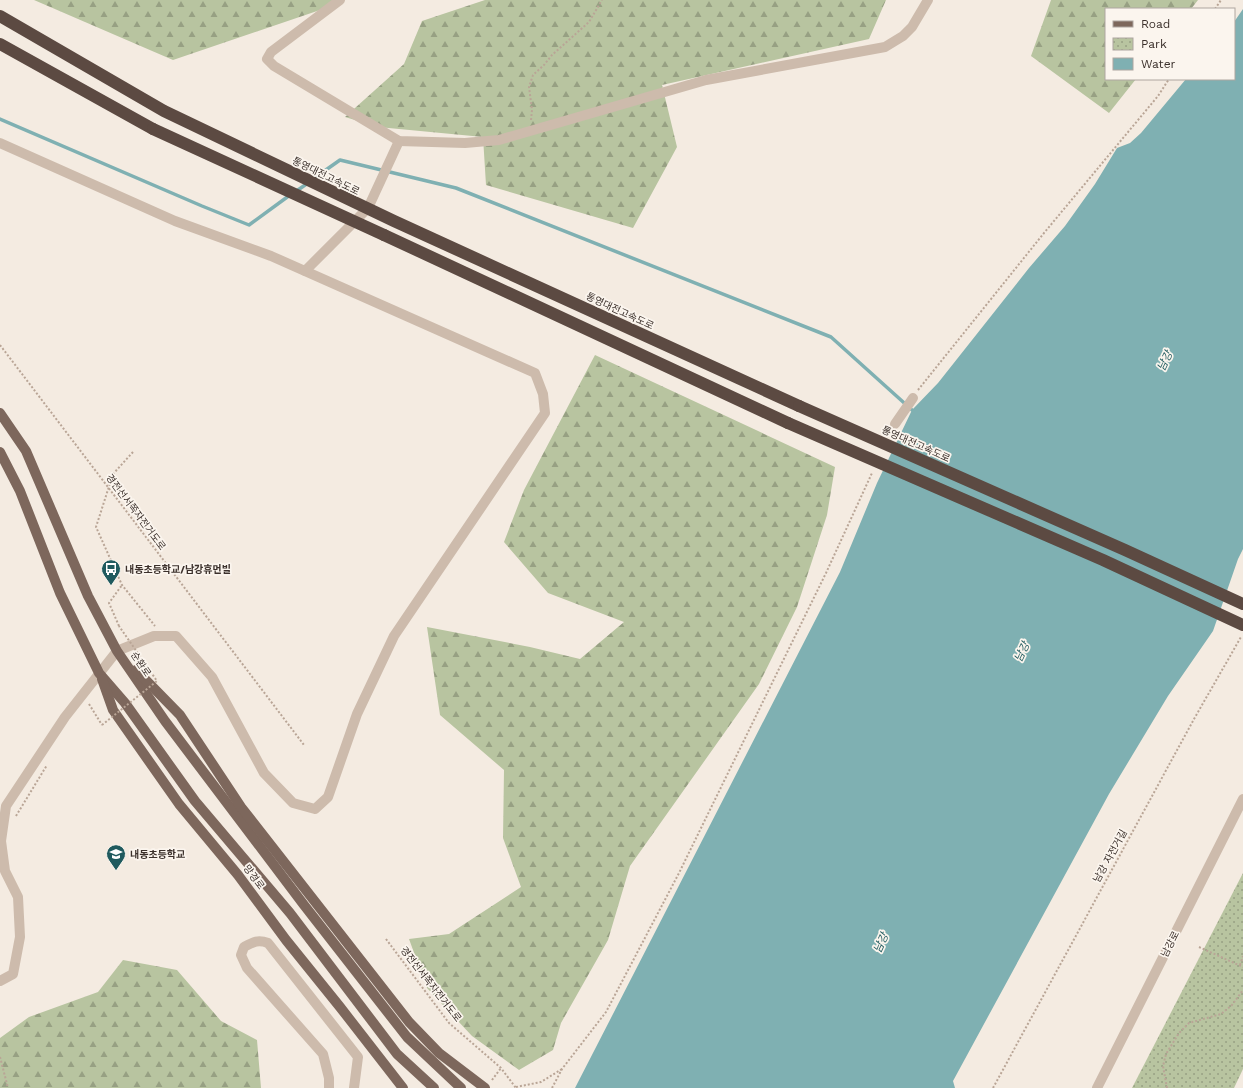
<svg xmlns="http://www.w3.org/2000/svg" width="1243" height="1088" font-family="'Work Sans','Noto Sans KR',sans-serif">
	<defs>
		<pattern id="forest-firs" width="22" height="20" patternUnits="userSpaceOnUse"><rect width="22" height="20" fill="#b8c4a0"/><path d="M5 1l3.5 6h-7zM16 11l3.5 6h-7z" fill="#97a083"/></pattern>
		<pattern id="park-dots" width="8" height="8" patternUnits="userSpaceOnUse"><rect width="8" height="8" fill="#b8c4a0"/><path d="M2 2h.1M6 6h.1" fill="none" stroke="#97a083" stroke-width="1.8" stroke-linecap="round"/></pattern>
	</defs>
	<rect width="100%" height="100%" fill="#f4ebe1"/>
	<g fill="url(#forest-firs)">
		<polygon points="34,0 338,0 323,9 173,60"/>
		<polygon points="485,0 886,0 869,39 662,85 677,147 633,228 486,185 483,137 378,127 345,117 404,64 422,21"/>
		<polygon points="1051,0 1198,0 1191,9 1106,9 1106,79 1136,79 1109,113 1031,56"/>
		<polygon points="595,355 835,467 827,515 797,607 759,684 630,866 608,940 561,1023 553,1050 519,1070 472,1036 427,988 409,939 449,934 521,887 503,838 504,770 440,715 427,627 530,647 580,659 624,622 548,593 504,542 524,490"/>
		<polygon points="123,960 177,970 221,1021 257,1040 261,1088 0,1088 0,1038 29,1017 98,992"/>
	</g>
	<polygon fill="url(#park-dots)" points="1243,873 1243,1069 1234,1088 1132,1088"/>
	<polygon fill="#7fb0b2" points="1243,9 1243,549 1238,559 1213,631 1168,696 1109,794 953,1081 955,1088 575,1088 840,572 877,483 912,410 938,383 1029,268 1065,226 1095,184 1117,148 1130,143 1141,133 1186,79 1234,79 1234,22"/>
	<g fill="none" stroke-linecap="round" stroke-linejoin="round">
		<g stroke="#7fb0b2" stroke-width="3.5">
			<polyline points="0,119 202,206 249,225 290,195"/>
			<polyline points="313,179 340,160 456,188 831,337 912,410"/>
			<polyline points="295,192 308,183"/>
		</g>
		<g stroke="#b9a596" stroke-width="2" stroke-dasharray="2 2" stroke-linecap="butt">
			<polyline points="1215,9 1221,0"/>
			<polyline points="531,120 532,110 529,87 533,75 544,65 552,55 589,22 602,0"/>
			<polyline points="0,345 304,745"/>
			<polyline points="918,390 1044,233 1158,96 1169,79"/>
			<polyline points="133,452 113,474 96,527 122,585 155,626"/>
			<polyline points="119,626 109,603 122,585"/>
			<polyline points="89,704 102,725"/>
			<polyline points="16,816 47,765"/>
			<polyline points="386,939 449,1023 501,1068 516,1088"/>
			<polyline points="1199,947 1243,967"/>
			<polyline points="1240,965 1243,956"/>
			<polyline points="0,1057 8,1088"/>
			<polyline points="492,1080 501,1068"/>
			<polyline points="516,1087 541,1082 562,1069"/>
			<polyline points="552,1088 562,1069 606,1012 679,873 826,573 872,473"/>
			<polyline points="993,1088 1194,719 1241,637"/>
			<polyline points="1167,1088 1163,1066 1166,1054 1179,1033 1189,1023 1221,1014 1232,1005 1243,990"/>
		</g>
		<g stroke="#cdbbac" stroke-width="10">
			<polyline points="340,0 271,52 267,59 274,66 399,141 465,143 499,140 706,80 885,47 903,36 912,27 928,0"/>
			<polyline points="0,143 175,221 271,256 535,373 543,394 545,413 394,636 357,714 328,797 315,809 293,803 264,773 212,677 176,636 154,636 117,651 65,717 6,806 1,841 5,871 18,897 20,937 13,974 0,981"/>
			<polyline points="305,271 368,208 399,141"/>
			<polyline points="895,424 913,398"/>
			<path d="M329,1088V1078L323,1054L247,968L241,955L244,947C253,942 258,939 268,943L358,1057L354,1088"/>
		</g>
		<polyline stroke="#cdbbac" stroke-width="10" points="1097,1088 1243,799"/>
		<g stroke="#7d675c" stroke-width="10">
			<polyline points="0,413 26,451 88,596 117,651 165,721 304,905 407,1037 461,1088"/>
			<polyline points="0,452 20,491 60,593 99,673 125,703 195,801 290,913 397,1054 434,1088"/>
			<polyline points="136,670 180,715 241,807 409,1022 439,1053 485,1088"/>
			<polyline points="102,679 113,710 179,804 238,875 286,940 340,1007 403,1088"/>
		</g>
		<g stroke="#5c4a42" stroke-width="12">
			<polyline points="0,16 164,111 394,221 799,406"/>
			<polyline points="0,44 153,129"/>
			<polyline points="384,235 788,423"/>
		</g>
		<polyline stroke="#b9a596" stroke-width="2" stroke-dasharray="2 2" stroke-linecap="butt" points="102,725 157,681 119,626"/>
		<g stroke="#5c4a42" stroke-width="12">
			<polyline points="153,129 384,235"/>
			<polyline points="799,406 1125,550 1243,604"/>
			<polyline points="788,423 1103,560 1243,625"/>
		</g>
	</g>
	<defs>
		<g id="bus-pin" transform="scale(1)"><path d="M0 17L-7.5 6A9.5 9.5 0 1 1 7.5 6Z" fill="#1f5a5e" stroke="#fbf5ee"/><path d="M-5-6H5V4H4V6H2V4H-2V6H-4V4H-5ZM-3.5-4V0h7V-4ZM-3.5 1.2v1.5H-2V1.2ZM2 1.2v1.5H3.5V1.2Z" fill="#fff"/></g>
		<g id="school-pin" transform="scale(1)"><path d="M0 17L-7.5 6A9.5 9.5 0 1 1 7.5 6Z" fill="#1f5a5e" stroke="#fbf5ee"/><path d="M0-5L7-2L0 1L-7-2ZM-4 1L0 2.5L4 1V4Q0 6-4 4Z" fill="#fff"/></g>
	</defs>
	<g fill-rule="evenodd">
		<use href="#bus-pin" x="111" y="569"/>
		<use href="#school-pin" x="116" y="854"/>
	</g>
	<g text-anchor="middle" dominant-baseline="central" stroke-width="3.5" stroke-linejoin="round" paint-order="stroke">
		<g font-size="10" fill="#3b302b" stroke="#fbf5ee">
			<text transform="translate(326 176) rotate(26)">통영대전고속도로</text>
			<text transform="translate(620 311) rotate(25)">통영대전고속도로</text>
			<text transform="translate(916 444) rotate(24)">통영대전고속도로</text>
			<text transform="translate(136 512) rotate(53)">경전선서쪽자전거도로</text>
			<text transform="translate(141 664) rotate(56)">순환로</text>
			<text transform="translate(1110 856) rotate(-61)">남강 자전거길</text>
			<text transform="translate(254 877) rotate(53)">망경로</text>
			<text transform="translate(1170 944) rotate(-63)">남강로</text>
			<text transform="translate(431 984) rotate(52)">경전선서쪽자전거도로</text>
		</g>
		<g font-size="10" font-weight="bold" fill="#3b302b" stroke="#fbf5ee" text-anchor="start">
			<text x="125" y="569">내동초등학교/남강휴먼빌</text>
			<text x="130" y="854">내동초등학교</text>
		</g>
		<g font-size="11" font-style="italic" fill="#1f5a5e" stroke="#fbf5ee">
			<text transform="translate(1165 361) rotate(-64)">남강</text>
			<text transform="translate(1022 652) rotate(-64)">남강</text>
			<text transform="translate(881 943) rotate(-65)">남강</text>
		</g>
	</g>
	<rect x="1105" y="8" width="130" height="72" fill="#fbf5ee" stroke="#aea6a0"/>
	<rect x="1113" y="21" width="20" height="6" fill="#7d675c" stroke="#aea6a0"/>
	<text x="1141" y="28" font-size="12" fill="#3b302b">Road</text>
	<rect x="1113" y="38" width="20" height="12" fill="url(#park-dots)" stroke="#aea6a0"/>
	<text x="1141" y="48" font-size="12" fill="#3b302b">Park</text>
	<rect x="1113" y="58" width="20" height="12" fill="#7fb0b2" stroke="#aea6a0"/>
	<text x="1141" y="68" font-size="12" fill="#3b302b">Water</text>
</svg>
